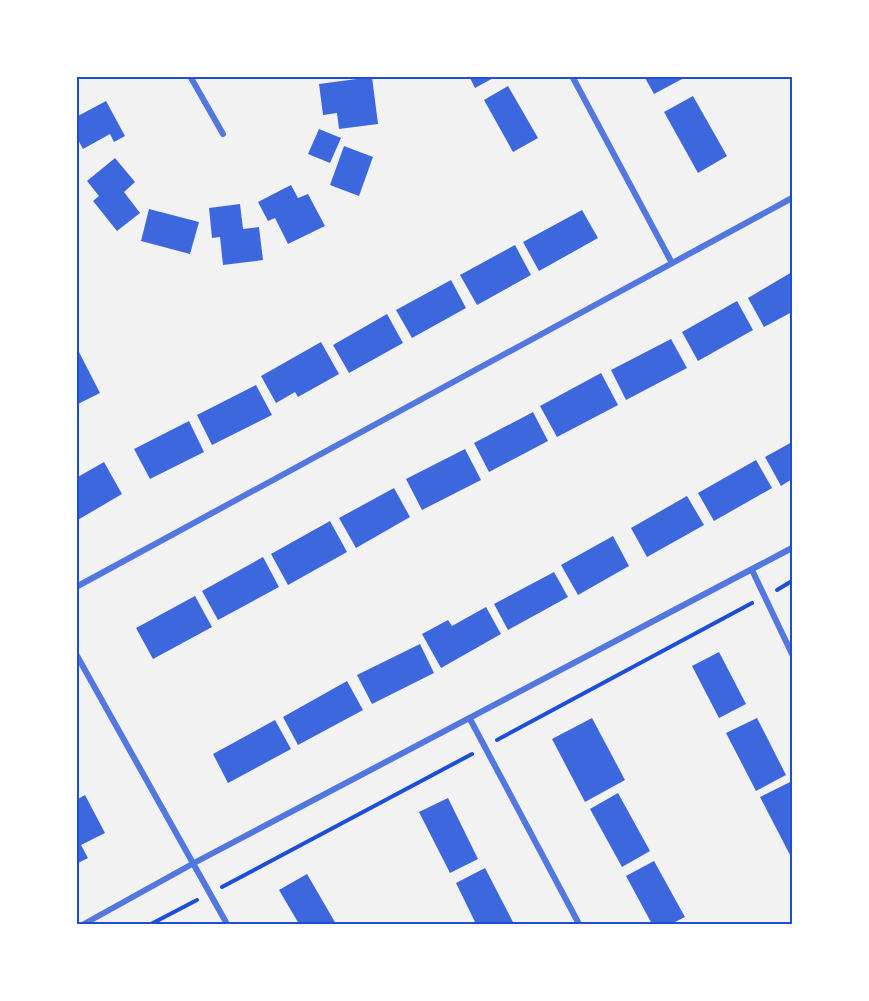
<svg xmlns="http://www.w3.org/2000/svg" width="869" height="1001" font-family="'Titillium Web',sans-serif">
	<rect width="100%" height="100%" fill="#f2f2f2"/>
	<g fill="#3d67dc">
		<polygon points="469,76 497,76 475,88"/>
		<polygon points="644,76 683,76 684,78 654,94"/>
		<polygon points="372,77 378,124 339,129 337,113 323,115 319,84"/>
		<polygon points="508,86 538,138 513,152 484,100"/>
		<polygon points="693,96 727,156 698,173 664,112"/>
		<polygon points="106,101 125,136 114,142 110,134 83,149 76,136 76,117"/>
		<polygon points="319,129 341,138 330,163 308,154"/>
		<polygon points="344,146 373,157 359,196 330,185"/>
		<polygon points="115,158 135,182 124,192 140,213 117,231 93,201 99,196 87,181"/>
		<polygon points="291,185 298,198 308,194 325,226 288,244 275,218 268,221 258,202"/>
		<polygon points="240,204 243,229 259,227 263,260 223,265 220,237 212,238 209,208"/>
		<polygon points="149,209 199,222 190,254 141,241"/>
		<polygon points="582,210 598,238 539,271 523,242"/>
		<polygon points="515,245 531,275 477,305 460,275"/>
		<polygon points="792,272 792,312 764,327 748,298"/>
		<polygon points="451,280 466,308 412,338 396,310"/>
		<polygon points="737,301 753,330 698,361 682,332"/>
		<polygon points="387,314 403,343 349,373 333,345"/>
		<polygon points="671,339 687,368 626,400 611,370"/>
		<polygon points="321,342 339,374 298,397 295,392 276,403 261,376"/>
		<polygon points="79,352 100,393 76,405 76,353"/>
		<polygon points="601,373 618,405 557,437 540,406"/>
		<polygon points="256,385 272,415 212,445 197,415"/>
		<polygon points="533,412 548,441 489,472 474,443"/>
		<polygon points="189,421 204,452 150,479 134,449"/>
		<polygon points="792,442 792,479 781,486 765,457"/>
		<polygon points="465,449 481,480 422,510 406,479"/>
		<polygon points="756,460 772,488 714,521 698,493"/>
		<polygon points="104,462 122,494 76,521 76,478"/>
		<polygon points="394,488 410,517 356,548 339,518"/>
		<polygon points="687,496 704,525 647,557 631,528"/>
		<polygon points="330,521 347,552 288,585 271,554"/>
		<polygon points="613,536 629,566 578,595 561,565"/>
		<polygon points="263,557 279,587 218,620 202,591"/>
		<polygon points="554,572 568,597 508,630 494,604"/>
		<polygon points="195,596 212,627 153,659 136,628"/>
		<polygon points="486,607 501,634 441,668 422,634 448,620 452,626"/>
		<polygon points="420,644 434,673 372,704 357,675"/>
		<polygon points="719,652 746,704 719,718 692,666"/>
		<polygon points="347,681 363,710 298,745 283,717"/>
		<polygon points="592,718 625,780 585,802 552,739"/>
		<polygon points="757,718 786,775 756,791 726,733"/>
		<polygon points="275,720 291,749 228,783 213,754"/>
		<polygon points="792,781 792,853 790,855 760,797"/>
		<polygon points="618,793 650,851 622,867 590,809"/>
		<polygon points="85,795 105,833 81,845 88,858 76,864 76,800"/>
		<polygon points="448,798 478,859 450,873 419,812"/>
		<polygon points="654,861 685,917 671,924 652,924 626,876"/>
		<polygon points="485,868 514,924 470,924 475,922 456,883"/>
		<polygon points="307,874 336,924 299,924 279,890"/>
	</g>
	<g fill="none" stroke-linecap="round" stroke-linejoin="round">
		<g stroke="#1d4ed8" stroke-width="4">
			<polyline points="777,590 792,581"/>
			<polyline points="497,740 752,603"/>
			<polyline points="222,887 472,754"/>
			<polyline points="151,924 197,900"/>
		</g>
		<g stroke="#5277de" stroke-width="6">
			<polyline points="190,76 223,134"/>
			<polyline points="572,76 672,263"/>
			<polyline points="752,570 792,654"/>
			<polyline points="76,587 792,198"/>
			<polyline points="76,654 227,924"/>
			<polyline points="470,719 579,924"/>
			<polyline points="84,924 194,863 792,548"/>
		</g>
	</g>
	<rect width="869" height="1001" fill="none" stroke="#ffffff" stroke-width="156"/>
	<rect x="78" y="78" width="713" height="845" fill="none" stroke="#1d4ed8" stroke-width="2"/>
</svg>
